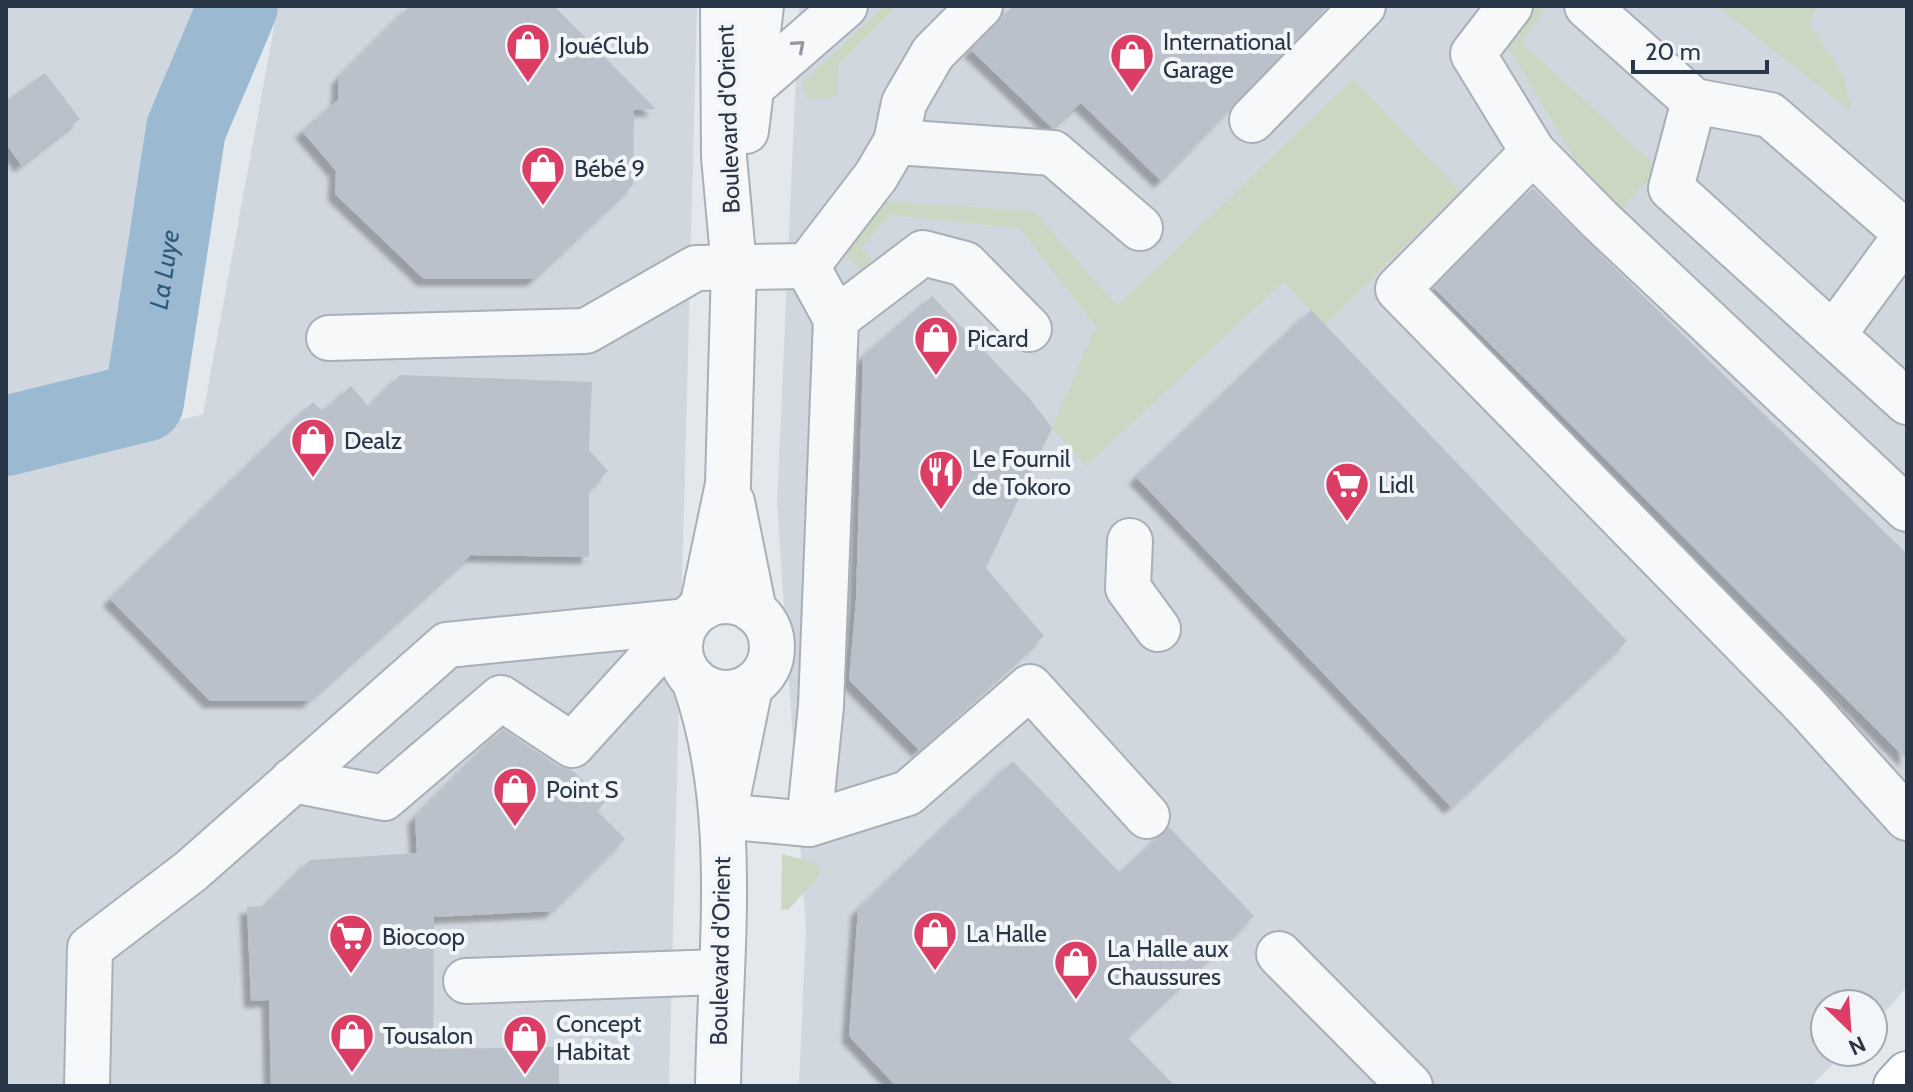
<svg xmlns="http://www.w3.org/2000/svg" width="1913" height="1092" font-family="Cabin,sans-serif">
	<defs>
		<filter id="shadow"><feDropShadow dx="-7" dy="7" stdDeviation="2" flood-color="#0004"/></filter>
	</defs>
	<rect width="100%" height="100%" fill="#e3e8ec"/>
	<g fill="#d1d7df">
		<polygon points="6,6 218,6 177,113 118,391 6,413"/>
		<polygon points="278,6 697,6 669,1086 6,1086 6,465 203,414"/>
		<polygon points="799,6 1907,6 1907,986 1894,1002 1873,1024 1873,1004 1825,1004 1825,1052 1845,1052 1811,1086 799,1086 806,929 777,505"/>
	</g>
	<g fill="#cad7c3">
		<polygon points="884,6 897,6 838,65 838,96 807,100 802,83"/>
		<polygon points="1528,6 1547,6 1522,43 1659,169 1613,217 1603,207 1504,40"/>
		<polygon points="1717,6 1816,6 1810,25 1843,74 1852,112"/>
		<polygon points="1353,79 1460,191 1325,325 1283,282 1086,466 1052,428 1096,327 1019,228 890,215 861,248 879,267 869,277 841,250 884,201 1034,211 1117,306"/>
		<polygon points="782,854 818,864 820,875 788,910 781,910"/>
	</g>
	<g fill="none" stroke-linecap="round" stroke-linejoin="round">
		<path stroke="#9bb9d0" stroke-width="80" id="s1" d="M6,436L144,402L186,129L238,6"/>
	</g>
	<g fill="#bac1cb" filter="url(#shadow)">
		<polygon points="410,6 554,6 656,109 634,110 633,185 534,279 424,279 335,194 336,171 302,131 338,100 339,77"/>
		<polygon points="1013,6 1328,6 1161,181 1081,103 1052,128 971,50"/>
		<polygon points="45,73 80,119 21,165 6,144 6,101"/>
		<polygon points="1533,188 1907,554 1907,760 1434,288"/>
		<polygon points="932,296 1030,399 1052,428 986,568 1044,636 919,750 849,680 856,600 863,356"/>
		<polygon points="1311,310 1627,641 1451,807 1136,477"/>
		<polygon points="400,375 592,382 589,450 608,471 589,490 589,557 471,555 309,701 210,701 110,599 313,402 323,411 351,386 369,407"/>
		<polygon points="503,729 558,766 572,770 605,802 597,811 625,839 552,911 434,917 433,1049 559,1047 559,1086 271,1086 269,1000 251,1001 247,907 265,906 310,860 417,853 415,817"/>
		<polygon points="1013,761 1120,873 1169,827 1254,916 1127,1037 1175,1086 896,1086 849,1036 858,909"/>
	</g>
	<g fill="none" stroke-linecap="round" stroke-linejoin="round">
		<g stroke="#a7afb7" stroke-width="48">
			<g id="minor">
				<polyline points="1510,6 1473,54 1533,152 1398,289 1806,706 1907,818"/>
				<polyline points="1587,6 1694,101 1671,188 1907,402"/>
				<polyline points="753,86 845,6"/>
				<polyline points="1694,101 1770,115 1907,234 1833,335"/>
				<polyline points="1252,120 1363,6"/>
				<polyline points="746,131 761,6"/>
				<polyline points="896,142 1053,153 1140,228"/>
				<polyline points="1533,152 1600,220 1907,509"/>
				<polyline points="836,319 923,253 965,264 1029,329"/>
				<polyline points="329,338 586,331 696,268 807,266 876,176 896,142 904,103 933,53 980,6"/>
				<polyline points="732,502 754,611"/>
				<polyline points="1130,541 1128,588 1158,629"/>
				<circle cx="726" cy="647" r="46"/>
				<polyline points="702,608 728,484 734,267 724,157 723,6"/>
				<path d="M694,680C740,809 720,951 718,1086"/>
				<polyline points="293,780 384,798 501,698 572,745 651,658"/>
				<polyline points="729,790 750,687"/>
				<polyline points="723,816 809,824 821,706 836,319 807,266"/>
				<polyline points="809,824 908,793 1030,687 1147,816"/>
				<polyline points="1279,954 1410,1086"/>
				<polyline points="466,981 719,972"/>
				<polyline points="87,1086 90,948 191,871 447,645 688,621"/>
			</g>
		</g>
		<g stroke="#a1adba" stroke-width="48">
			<polyline id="major" points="1896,1086 1907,1074"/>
		</g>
		<use href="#minor" stroke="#f6f8fa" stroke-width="44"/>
		<use href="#major" stroke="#fff" stroke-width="44"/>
	</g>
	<defs><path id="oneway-chevron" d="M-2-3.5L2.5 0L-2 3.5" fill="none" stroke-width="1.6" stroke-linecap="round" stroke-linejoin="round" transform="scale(2)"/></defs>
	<use stroke="#9097a0" href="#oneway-chevron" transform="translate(799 46) rotate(-41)"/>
	<defs>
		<g id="shop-pin" transform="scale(2.3)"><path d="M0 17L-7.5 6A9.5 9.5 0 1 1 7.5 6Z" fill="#dc3d64" stroke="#f3f6f9"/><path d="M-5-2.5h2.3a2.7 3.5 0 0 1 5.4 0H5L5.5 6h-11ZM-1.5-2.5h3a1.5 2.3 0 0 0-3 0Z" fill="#fff"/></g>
		<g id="restaurant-pin" transform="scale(2.3)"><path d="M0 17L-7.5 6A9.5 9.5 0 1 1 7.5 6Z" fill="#dc3d64" stroke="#f3f6f9"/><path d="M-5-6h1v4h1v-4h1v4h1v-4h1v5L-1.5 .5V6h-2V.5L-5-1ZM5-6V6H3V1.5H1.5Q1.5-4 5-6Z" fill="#fff"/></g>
		<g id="supermarket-pin" transform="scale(2.3)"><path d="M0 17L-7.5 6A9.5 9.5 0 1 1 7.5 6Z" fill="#dc3d64" stroke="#f3f6f9"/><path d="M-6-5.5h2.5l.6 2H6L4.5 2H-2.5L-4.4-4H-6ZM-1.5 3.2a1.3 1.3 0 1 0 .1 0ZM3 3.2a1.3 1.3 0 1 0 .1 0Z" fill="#fff"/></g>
	</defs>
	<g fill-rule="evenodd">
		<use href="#shop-pin" x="528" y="45"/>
		<use href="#shop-pin" x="1132" y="55"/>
		<use href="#shop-pin" x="543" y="168"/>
		<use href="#shop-pin" x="936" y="338"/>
		<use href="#shop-pin" x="313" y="440"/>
		<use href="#restaurant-pin" x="941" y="472"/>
		<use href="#supermarket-pin" x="1347" y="484"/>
		<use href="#shop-pin" x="515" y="789"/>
		<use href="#shop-pin" x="935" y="933"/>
		<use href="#supermarket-pin" x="351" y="936"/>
		<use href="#shop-pin" x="1076" y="962"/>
		<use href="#shop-pin" x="352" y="1035"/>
		<use href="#shop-pin" x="525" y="1037"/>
	</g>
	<g text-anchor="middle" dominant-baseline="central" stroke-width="8" stroke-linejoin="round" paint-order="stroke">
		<g font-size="24" fill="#293647" stroke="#f3f6f9" text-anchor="start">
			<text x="1163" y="41">International<tspan x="1163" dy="28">Garage</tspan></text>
			<text x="559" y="45">JouéClub</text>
			<text x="574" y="168">Bébé 9</text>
			<text x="967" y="338">Picard</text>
			<text x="344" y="440">Dealz</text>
			<text x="972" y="458">Le Fournil<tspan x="972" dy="28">de Tokoro</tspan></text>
			<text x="1378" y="484">Lidl</text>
			<text x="546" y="789">Point S</text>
			<text x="966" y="933">La Halle</text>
			<text x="382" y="936">Biocoop</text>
			<text x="1107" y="948">La Halle aux<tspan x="1107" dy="28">Chaussures</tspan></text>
			<text x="556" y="1023">Concept<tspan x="556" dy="28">Habitat</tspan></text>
			<text x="383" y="1035">Tousalon</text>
		</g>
		<g font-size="24" fill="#293647" stroke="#f3f6f9">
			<text transform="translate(728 119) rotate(-92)">Boulevard d'Orient</text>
			<text transform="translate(720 951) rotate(-89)">Boulevard d'Orient</text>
		</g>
		<g font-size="26" font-style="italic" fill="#2e5a7f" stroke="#f3f6f9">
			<text stroke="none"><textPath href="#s1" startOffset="276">La Luye</textPath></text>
		</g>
	</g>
	<rect width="1913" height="1092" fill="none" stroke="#293647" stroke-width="16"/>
	<g transform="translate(1849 1028) rotate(155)"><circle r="38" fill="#f3f6f9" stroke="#a2a9b2" stroke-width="2"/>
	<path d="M0-6L14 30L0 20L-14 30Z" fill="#dc3d64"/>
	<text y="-12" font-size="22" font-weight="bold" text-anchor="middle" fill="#293647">N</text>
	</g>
	<path d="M1633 60v12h134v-12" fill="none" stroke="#293647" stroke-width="4"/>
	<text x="1645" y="60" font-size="24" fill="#293647" stroke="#f3f6f9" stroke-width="6" paint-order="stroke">20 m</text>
</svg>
